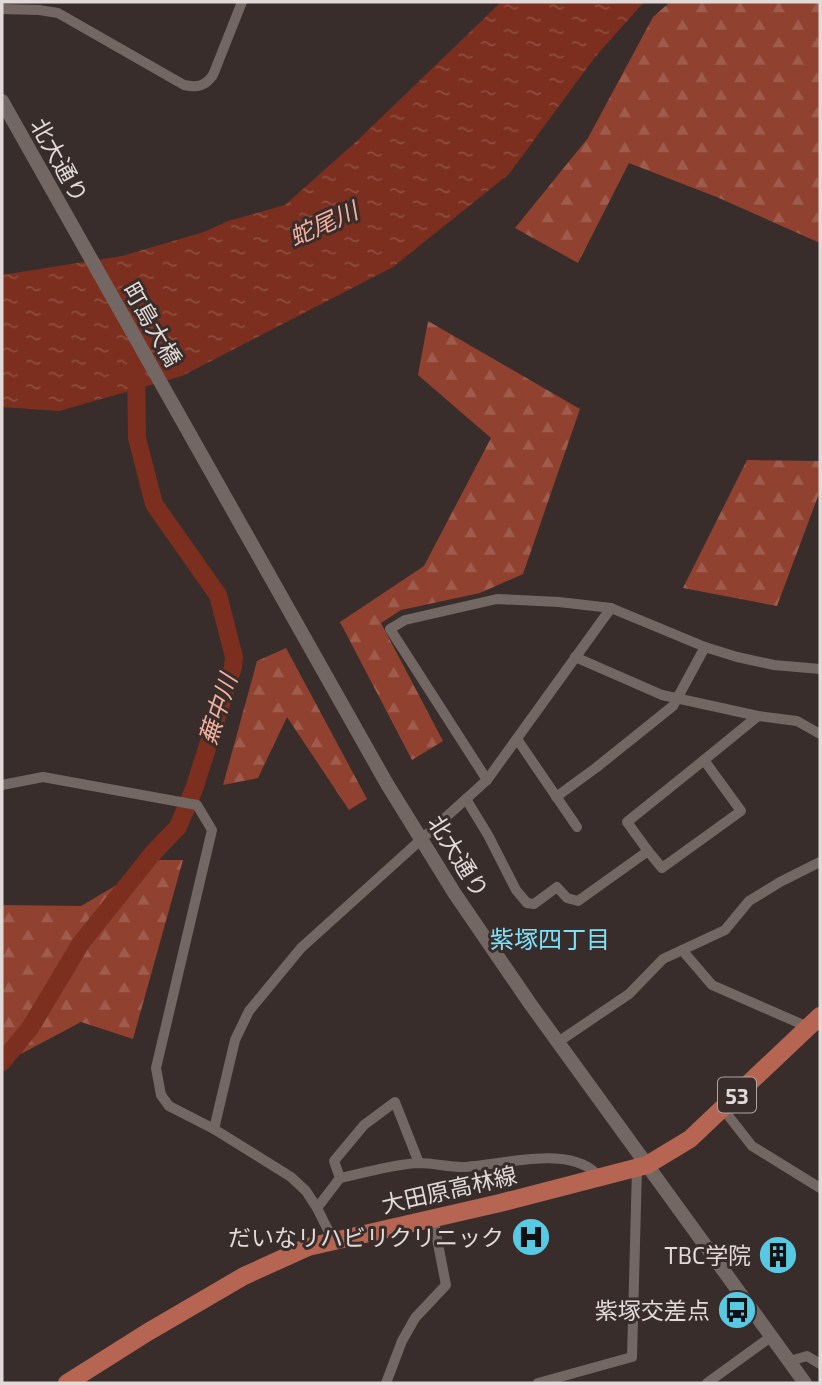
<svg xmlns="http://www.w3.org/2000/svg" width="822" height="1385" font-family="'Exo 2','Noto Sans JP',sans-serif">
	<defs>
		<pattern id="forest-firs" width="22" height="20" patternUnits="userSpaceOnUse" patternTransform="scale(1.75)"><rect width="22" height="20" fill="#90412f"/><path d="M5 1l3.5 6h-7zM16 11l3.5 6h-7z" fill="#9f5c4c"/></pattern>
		<pattern id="water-ripples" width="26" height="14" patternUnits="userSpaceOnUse" patternTransform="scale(1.75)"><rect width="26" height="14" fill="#7c2f1e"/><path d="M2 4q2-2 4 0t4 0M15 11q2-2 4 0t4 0" fill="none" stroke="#8e4d3e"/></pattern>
	</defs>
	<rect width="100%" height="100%" fill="#382d2b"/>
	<g fill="url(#forest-firs)">
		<polygon points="670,2 820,2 820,243 719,198 629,163 578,263 515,228 588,138 653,17"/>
		<polygon points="428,321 580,409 523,574 480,593 401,610 381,623 443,741 412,760 340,622 424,566 491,438 418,375"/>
		<polygon points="747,460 820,461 820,491 777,606 683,588"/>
		<polygon points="286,648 367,799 349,810 287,717 258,778 223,785 257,661"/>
		<polygon points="159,860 183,860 133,1039 81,1022 2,1064 2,905 81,906"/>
	</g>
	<polygon fill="url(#water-ripples)" points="501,2 644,2 595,57 509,174 393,267 182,376 59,411 2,407 2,275 122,256 204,232 228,221 285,205 358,140"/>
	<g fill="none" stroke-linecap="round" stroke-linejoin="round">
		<polyline stroke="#7c2f1e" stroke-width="18" points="2,1062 30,1028 81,943 153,853 178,827 194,789 233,667 234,657 218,595 154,504 137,438 136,364"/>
		<g stroke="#736764" stroke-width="10">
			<path d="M2,9L39,10L58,13L184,85C198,88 205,86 213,75L242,2"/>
			<polyline points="575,657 662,695 758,716 797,721 820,734"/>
			<polyline points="517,739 577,827"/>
			<polyline points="487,780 390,629 405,620 497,599 559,602 611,608 705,647 737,657 774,665 820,669"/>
			<polyline points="2,785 43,777 197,805 212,830 156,1068 161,1095 169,1106 214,1129 291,1177 306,1191 317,1208 333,1240"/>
			<polyline points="556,797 597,767 673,706 705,647"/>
			<polyline points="466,799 488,835 516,890 527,903 534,904 557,887 567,898 578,901 648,851 662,868 741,811 704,760 758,716"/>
			<polyline points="648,851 627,822 704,760"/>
			<polyline points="682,950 712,985 808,1027"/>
			<polyline points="558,1042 629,994 663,959 725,930 749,901 780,882 820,862"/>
			<polyline points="723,1109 752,1146 820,1188"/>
			<polyline points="214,1129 235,1040 249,1011 301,948 487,780 611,608"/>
			<polyline points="340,1178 334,1161 364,1125 395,1102 419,1163"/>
			<path d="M317,1208L340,1178C365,1173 393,1164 419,1163C433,1163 448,1167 462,1167C500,1166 574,1142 600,1178"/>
			<polyline points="790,1361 807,1356 820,1364"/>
			<polyline points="386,1383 402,1341 415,1318 446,1285 433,1218"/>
			<polyline points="538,1383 632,1357 637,1168"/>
			<polyline points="707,1383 772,1336"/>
		</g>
		<polyline stroke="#736764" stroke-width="14" points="2,101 387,784 455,894 531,1005 805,1383"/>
		<polyline stroke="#b66553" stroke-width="18" points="67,1383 148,1332 244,1276 308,1247 500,1203 647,1165 690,1139 820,1016"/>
	</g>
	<defs>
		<g id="hospital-disc" transform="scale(2.0125)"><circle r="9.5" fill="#57c9e2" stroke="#382d2b"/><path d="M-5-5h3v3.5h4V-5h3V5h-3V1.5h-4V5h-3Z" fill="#111"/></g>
		<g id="building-disc" transform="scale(2.0125)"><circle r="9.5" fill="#57c9e2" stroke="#382d2b"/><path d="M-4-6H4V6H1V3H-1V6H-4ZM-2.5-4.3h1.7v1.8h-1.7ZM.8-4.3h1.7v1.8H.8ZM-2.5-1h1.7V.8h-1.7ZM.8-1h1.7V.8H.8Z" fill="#111"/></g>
		<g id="bus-disc" transform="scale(2.0125)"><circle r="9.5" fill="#57c9e2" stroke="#382d2b"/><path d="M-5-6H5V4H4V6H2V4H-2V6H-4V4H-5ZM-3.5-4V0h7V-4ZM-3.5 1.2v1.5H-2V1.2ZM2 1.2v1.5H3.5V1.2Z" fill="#111"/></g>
	</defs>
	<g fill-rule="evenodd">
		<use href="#hospital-disc" x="531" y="1237"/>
		<use href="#building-disc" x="778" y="1255"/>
		<use href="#bus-disc" x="737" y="1310"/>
	</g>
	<g text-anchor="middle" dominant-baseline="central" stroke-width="6" stroke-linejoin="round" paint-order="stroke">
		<rect fill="#382d2b" stroke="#aea6a4" stroke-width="2" x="718" y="1077.5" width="38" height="35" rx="5"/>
		<g font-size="21" font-weight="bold" fill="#e1dad8">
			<text x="737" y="1095">53</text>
		</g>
		<g font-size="23" fill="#e1dad8" stroke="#382d2b">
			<text transform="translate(60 160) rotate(61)">北大通り</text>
			<text transform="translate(153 324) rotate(60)">町島大橋</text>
			<text transform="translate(459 856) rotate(58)">北大通り</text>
			<text transform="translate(449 1189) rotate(-13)">大田原高林線</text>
		</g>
		<g font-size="23" fill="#e1dad8" stroke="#382d2b" text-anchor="end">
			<text x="504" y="1237">だいなリハビリクリニック</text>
			<text x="751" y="1255">TBC学院</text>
			<text x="710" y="1310">紫塚交差点</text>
		</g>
		<g font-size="24" font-style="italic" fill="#f4b09f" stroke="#382d2b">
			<text transform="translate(323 223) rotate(-24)">蛇尾川</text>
			<text transform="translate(217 709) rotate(-72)">蕪中川</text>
		</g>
		<g font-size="24" fill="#7ce1f9" stroke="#382d2b">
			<text x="550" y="938">紫塚四丁目</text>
		</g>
	</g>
	<rect width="822" height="1385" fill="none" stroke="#e1dad8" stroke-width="7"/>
</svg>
